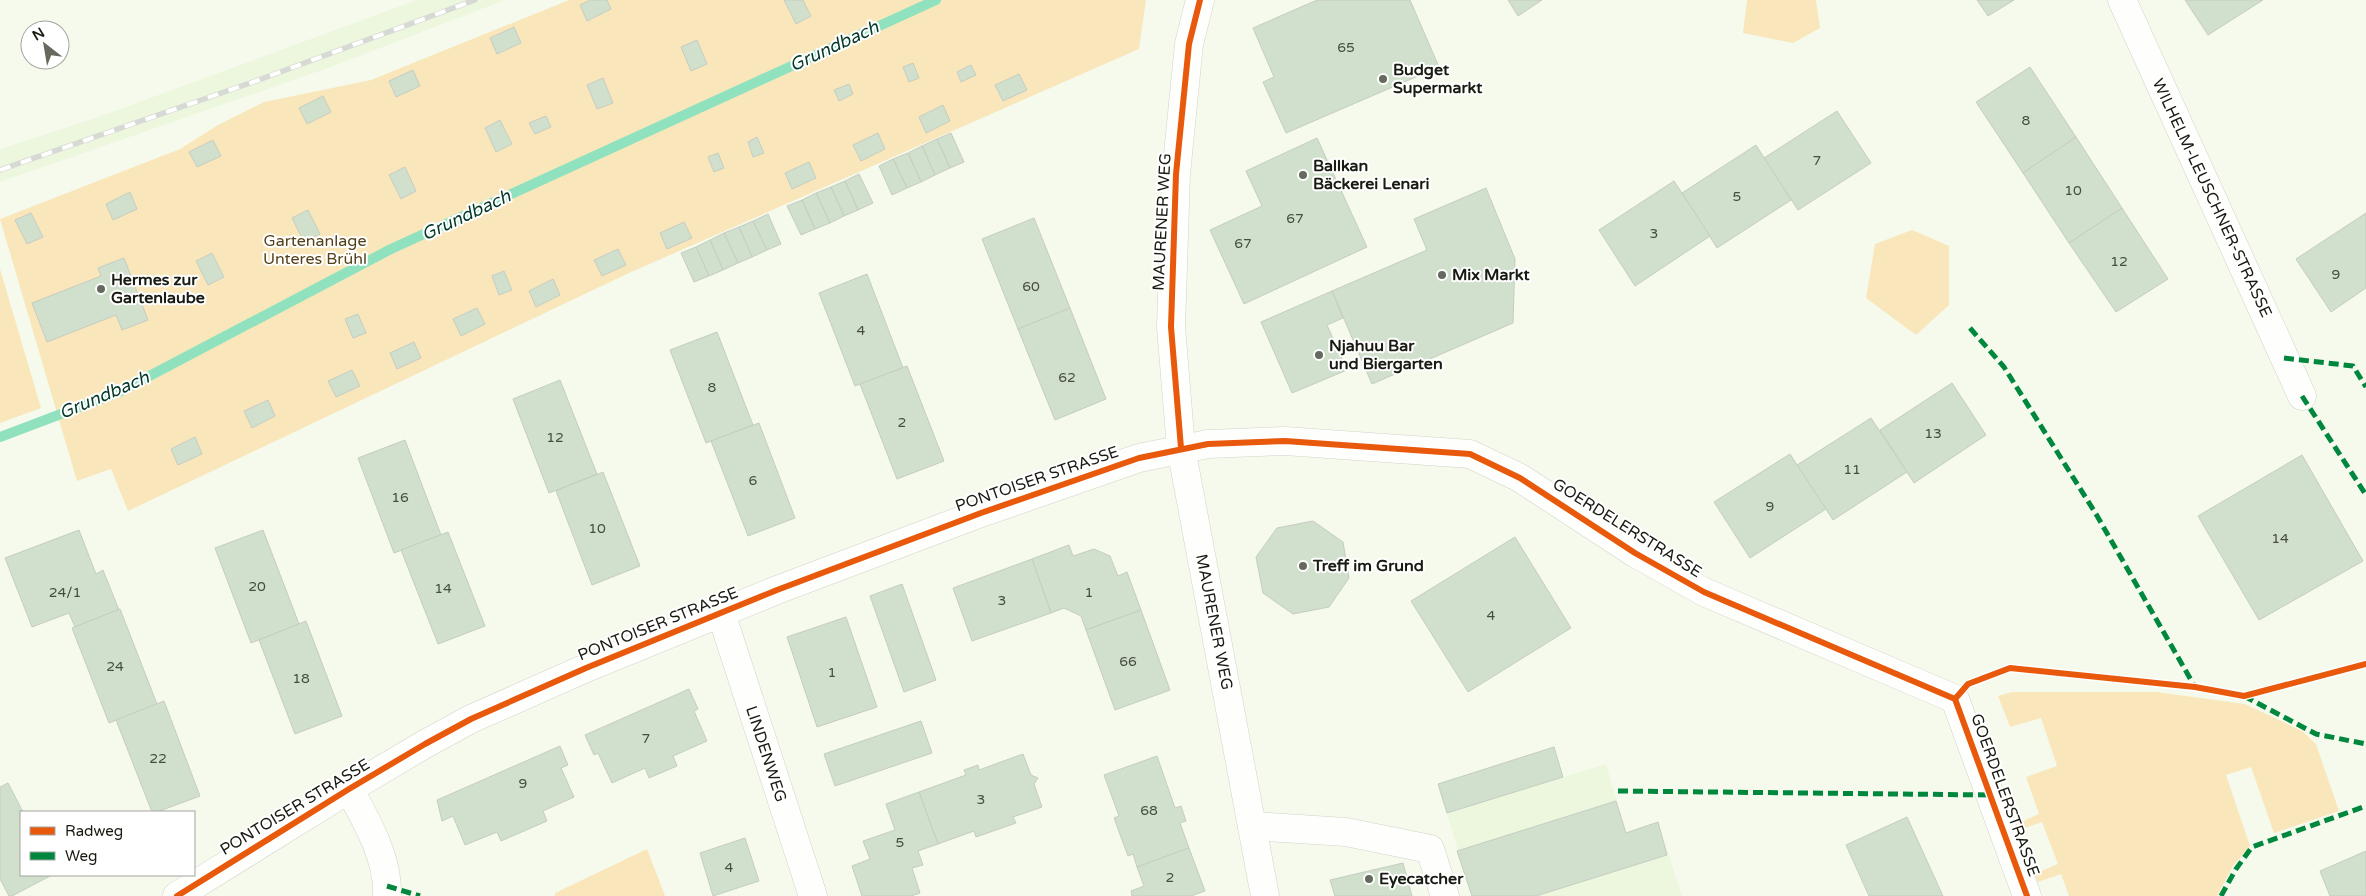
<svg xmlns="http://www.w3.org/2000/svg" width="2366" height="896" font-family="'Varela Round',sans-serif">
	<rect width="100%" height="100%" fill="#f5faed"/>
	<g fill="#edf7de">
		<polygon points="417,0 505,0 331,67 0,182 0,149 93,119"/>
		<polygon points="1554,747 1563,777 1606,764 1626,832 1658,822 1682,896 1472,896 1438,784"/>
	</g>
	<g fill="#f9e7bb">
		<polygon points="569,0 1146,0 1139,49 629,273 128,511 111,469 77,481 0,219 180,149 218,125 264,102 371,80"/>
		<polygon points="1747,0 1816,0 1820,28 1793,43 1743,33"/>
		<polygon points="1912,230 1949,246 1949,305 1916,335 1866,298 1875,244"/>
		<polygon points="0,269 41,408 0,423"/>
		<polygon points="2012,692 2156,692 2245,704 2302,731 2316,744 2339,811 2274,833 2251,767 2226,775 2250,846 2233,866 2217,896 2069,896 2061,874 2038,882 2034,874 2058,864 2042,822 2016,831 2014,825 2039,814 2026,777 2057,766 2041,718 2010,727 1998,696"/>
		<polygon points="647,849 665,896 555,896 555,893"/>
	</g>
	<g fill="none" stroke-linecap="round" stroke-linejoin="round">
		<polyline stroke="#90e2bf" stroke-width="10" points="0,437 119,392 391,249 936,0"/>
	</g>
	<g fill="#d0e0cd" stroke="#c6ccc2">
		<polygon points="590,0 607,0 611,9 587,21 580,5"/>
		<polygon points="784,0 803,0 811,16 796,24"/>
		<polygon points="1317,0 1410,0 1439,67 1286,133 1263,82 1274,77 1253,28"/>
		<polygon points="1508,0 1542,0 1518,16"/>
		<polygon points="1977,0 2014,0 1988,16"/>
		<polygon points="2185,0 2263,0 2208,35"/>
		<polygon points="514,27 521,43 497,54 490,38"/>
		<polygon points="697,40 707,64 691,71 681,47"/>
		<polygon points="913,63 919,78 909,82 903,67"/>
		<polygon points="971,65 976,75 961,82 957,72"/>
		<polygon points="2030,67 2076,137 2023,173 1976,102"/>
		<polygon points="413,70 420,86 396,97 389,81"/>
		<polygon points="1019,74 1027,90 1003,101 995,85"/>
		<polygon points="603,78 613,103 597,109 587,85"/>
		<polygon points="849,84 853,94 839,101 834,90"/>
		<polygon points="323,96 331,112 307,124 299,108"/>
		<polygon points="943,105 950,121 926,133 919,117"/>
		<polygon points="1837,111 1871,163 1798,210 1764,158"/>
		<polygon points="546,116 551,127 535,134 529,123"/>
		<polygon points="500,120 512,144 496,152 485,128"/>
		<polygon points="878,133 885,149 861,161 853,145"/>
		<polygon points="951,133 964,162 950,168 937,139"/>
		<polygon points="757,137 764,153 753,157 748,142"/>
		<polygon points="2076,137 2122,208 2069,243 2023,173"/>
		<polygon points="1317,138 1367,247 1244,304 1210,230 1262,206 1246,171"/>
		<polygon points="937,139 950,168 935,175 922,146"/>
		<polygon points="213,140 221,156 197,167 189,152"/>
		<polygon points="1756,145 1791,200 1717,248 1682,193"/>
		<polygon points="922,146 935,175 921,182 908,153"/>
		<polygon points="718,153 724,168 714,172 708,157"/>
		<polygon points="908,153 921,182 907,188 893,159"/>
		<polygon points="893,159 907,188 892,195 879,166"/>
		<polygon points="809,162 816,178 792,189 785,173"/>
		<polygon points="405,167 416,191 401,199 389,175"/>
		<polygon points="859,174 873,203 858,210 845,181"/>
		<polygon points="845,181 858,210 844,216 831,187"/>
		<polygon points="1674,181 1710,236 1635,286 1599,230"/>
		<polygon points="831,187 844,216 830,223 816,193"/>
		<polygon points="1486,188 1515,259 1513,323 1372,384 1332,291 1427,250 1414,219"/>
		<polygon points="130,192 137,209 113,220 106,204"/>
		<polygon points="816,193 830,223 815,229 802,200"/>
		<polygon points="802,200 815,229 801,235 787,206"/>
		<polygon points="2122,208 2168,279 2116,312 2069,243"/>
		<polygon points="308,210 320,234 304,242 292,218"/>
		<polygon points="31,213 43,237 27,244 15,220"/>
		<polygon points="2366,213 2366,288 2331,312 2296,259"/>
		<polygon points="768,214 781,244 767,250 753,221"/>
		<polygon points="1034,218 1070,308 1018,329 982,239"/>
		<polygon points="753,221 767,250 752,257 739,227"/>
		<polygon points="684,222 692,238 667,249 660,233"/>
		<polygon points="739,227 752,257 738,263 724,233"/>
		<polygon points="724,233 738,263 723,270 710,240"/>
		<polygon points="710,240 723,270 709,276 696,247"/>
		<polygon points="696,247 709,276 694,282 681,253"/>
		<polygon points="618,249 626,265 602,276 594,260"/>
		<polygon points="212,253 224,277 208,285 196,261"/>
		<polygon points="124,258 148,320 122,330 116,315 47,342 32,303 101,276 98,268"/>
		<polygon points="504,271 512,290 499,295 492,276"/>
		<polygon points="867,274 903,368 855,386 819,293"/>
		<polygon points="553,279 560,295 536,307 529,291"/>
		<polygon points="1332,291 1343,318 1327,325 1347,370 1292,393 1261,322"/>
		<polygon points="477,308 485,324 461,336 453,319"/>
		<polygon points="1070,308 1106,399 1055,420 1018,329"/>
		<polygon points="358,314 366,333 353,338 345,319"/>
		<polygon points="717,332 753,425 706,443 670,350"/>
		<polygon points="414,342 421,358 397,369 390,353"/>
		<polygon points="907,366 944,461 897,479 860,384"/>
		<polygon points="352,370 360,386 336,397 328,381"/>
		<polygon points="560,380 597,474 549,493 513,399"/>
		<polygon points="1952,383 1986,435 1914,483 1880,430"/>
		<polygon points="268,400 275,416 252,428 244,411"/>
		<polygon points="1871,418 1907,472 1833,520 1797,465"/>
		<polygon points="759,423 795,518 748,536 711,441"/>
		<polygon points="195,437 202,454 178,465 171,449"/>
		<polygon points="405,440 441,535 394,553 358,458"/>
		<polygon points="1790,454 1826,509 1750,558 1714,502"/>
		<polygon points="2302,455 2363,561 2259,620 2198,516"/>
		<polygon points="603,472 640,566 592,585 556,491"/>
		<polygon points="1313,521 1343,542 1349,578 1329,607 1293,614 1263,593 1256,557 1277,528"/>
		<polygon points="79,530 96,574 103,570 119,610 75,627 69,613 32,627 5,558"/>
		<polygon points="263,530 299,624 251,643 215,548"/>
		<polygon points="448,532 485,626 438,644 401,550"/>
		<polygon points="1515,537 1571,628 1468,692 1411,601"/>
		<polygon points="1069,545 1073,556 1094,549 1110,556 1118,576 1127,572 1141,610 1086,630 1081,616 1064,608 1051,613 1032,559"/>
		<polygon points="1032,559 1051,613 972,641 953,588"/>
		<polygon points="902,584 936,680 904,692 870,596"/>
		<polygon points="120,609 157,704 109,723 72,628"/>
		<polygon points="1141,610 1170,690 1115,710 1086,630"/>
		<polygon points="846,617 877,707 817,727 787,637"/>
		<polygon points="306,621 342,716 295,734 259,640"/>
		<polygon points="689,689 698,709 694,711 707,741 673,756 677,766 649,778 645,768 612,783 598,753 594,755 585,735"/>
		<polygon points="164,701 200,796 157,812 152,812 116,720"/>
		<polygon points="921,721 932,753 835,786 824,754"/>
		<polygon points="560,746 568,765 561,768 574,797 543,811 547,821 501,841 497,832 465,845 453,816 442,821 437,800"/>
		<polygon points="1554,747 1563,777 1447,813 1438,784"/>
		<polygon points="1023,754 1031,775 1038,778 1034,784 1042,807 1013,817 1016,823 976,837 974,831 938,844 919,792 966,775 964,770 978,765 979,770"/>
		<polygon points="1157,756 1175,808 1181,806 1186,821 1180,823 1189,848 1137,867 1133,854 1128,856 1114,818 1119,816 1104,775"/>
		<polygon points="8,783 23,812 21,812 21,875 52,875 12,896 9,896 0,879 0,787"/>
		<polygon points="919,792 938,844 918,851 923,865 912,868 920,893 911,896 862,896 852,866 870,859 863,841 895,830 886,804"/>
		<polygon points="1616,801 1626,833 1658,822 1667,855 1536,896 1472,896 1457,851"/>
		<polygon points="1907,817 1943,896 1869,896 1846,845"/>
		<polygon points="745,838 759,881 713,896 700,853"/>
		<polygon points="1189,848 1205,891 1191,896 1132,896 1131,891 1144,886 1137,867"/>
		<polygon points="2366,851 2366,896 2330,896 2320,871"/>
		<polygon points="1403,863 1412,896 1335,896 1330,880"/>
	</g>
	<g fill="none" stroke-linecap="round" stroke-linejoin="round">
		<g stroke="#d0d4c9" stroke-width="29">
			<g id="minor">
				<polyline points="1200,0 1189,44 1176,174 1171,327 1181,448 1265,896"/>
				<polyline points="2122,0 2302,396"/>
				<polyline points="721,613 813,896"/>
				<path d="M349,789C366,820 389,859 387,896"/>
				<polyline points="1252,826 1346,832 1430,849 1445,896"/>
				<polyline points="177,896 349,789 425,744 471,719 586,668 777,590 981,513 1139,458 1208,444 1285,441 1470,454 1520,478 1635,553 1704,592 1955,699 2027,896"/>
			</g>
		</g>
		<use href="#minor" stroke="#fefefc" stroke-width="28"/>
		<g stroke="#d7d9d4" stroke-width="5.5">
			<polyline id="rail" points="0,170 253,82 475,0"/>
		</g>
		<use href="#rail" stroke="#fff" stroke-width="4" stroke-dasharray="11" stroke-linecap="butt"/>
		<g stroke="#00873e" stroke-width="5" stroke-dasharray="10 5" stroke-linecap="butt">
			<polyline points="1970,328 2004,367 2096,514 2195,687"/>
			<polyline points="2284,358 2353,366 2366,387"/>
			<polyline points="2302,396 2366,495"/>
			<polyline points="2244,696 2316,734 2366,744"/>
			<polyline points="1618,791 1992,795"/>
			<polyline points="387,886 420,896"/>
			<polyline points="2221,896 2236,869 2252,847 2366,806"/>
		</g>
		<g stroke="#fff" stroke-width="9">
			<g id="cycleway">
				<polyline points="1181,448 1171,327 1176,174 1189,44 1200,0"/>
				<polyline points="1955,699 1968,684 2010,668 2195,687 2244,696 2366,664"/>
				<polyline points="177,896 349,789 425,744 471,719 586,668 777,590 981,513 1139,458 1208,444 1285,441 1470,454 1520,478 1635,553 1704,592 1955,699 2027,896"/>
			</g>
		</g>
		<use href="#cycleway" stroke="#e8590c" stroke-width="6"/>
	</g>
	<g fill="#65695e" stroke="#fff" stroke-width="2">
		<circle cx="1383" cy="79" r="5"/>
		<circle cx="1303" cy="175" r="5"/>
		<circle cx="1442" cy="275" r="5"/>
		<circle cx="101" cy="289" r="5"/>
		<circle cx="1319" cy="355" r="5"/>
		<circle cx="1303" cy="566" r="5"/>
		<circle cx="1369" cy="879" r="5"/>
	</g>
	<g text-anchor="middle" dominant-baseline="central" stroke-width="4" stroke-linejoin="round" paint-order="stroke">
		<g font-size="14" fill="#464c40">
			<text x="1346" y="47">65</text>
			<text x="2026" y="120">8</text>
			<text x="1817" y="160">7</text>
			<text x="2073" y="190">10</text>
			<text x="1737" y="196">5</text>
			<text x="1295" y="218">67</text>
			<text x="1654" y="233">3</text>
			<text x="1243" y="243">67</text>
			<text x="2119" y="261">12</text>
			<text x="2336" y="274">9</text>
			<text x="1031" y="286">60</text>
			<text x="861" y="330">4</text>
			<text x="1067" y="377">62</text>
			<text x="712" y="387">8</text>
			<text x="902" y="422">2</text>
			<text x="1933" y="433">13</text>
			<text x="555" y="437">12</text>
			<text x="1852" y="469">11</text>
			<text x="753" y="480">6</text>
			<text x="400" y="497">16</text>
			<text x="1770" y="506">9</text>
			<text x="597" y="528">10</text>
			<text x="2280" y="538">14</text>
			<text x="257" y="586">20</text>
			<text x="443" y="588">14</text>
			<text x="65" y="592">24/1</text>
			<text x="1089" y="592">1</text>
			<text x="1002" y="600">3</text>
			<text x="1491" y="615">4</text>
			<text x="1128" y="661">66</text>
			<text x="115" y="666">24</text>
			<text x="832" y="672">1</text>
			<text x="301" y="678">18</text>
			<text x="646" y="738">7</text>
			<text x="158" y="758">22</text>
			<text x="523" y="783">9</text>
			<text x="981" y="799">3</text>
			<text x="1149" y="810">68</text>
			<text x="900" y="842">5</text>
			<text x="729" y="867">4</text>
			<text x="1170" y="877">2</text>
		</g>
		<g font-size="16" font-weight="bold" fill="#181b11" stroke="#fff" text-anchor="start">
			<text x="1393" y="70">Budget<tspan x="1393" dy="18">Supermarkt</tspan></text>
			<text x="1313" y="166">Ballkan<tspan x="1313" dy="18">Bäckerei Lenari</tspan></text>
			<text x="1452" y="275">Mix Markt</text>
			<text x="111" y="280">Hermes zur<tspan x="111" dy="18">Gartenlaube</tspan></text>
			<text x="1329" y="346">Njahuu Bar<tspan x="1329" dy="18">und Biergarten</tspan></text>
			<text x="1313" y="566">Treff im Grund</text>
			<text x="1379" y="879">Eyecatcher</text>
		</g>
		<g font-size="16" fill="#181b11" stroke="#fff">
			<text transform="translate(2212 198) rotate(65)">WILHELM-LEUSCHNER-STRASSE</text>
			<text transform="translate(1162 222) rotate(-87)">MAURENER WEG</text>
			<text transform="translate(1037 479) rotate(-19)">PONTOISER STRASSE</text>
			<text transform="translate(1627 528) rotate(32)">GOERDELERSTRASSE</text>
			<text transform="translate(1214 622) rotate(79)">MAURENER WEG</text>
			<text transform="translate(658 624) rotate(-22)">PONTOISER STRASSE</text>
			<text transform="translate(766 754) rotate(72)">LINDENWEG</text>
			<text transform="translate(2005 795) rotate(70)">GOERDELERSTRASSE</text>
			<text transform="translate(295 807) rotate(-31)">PONTOISER STRASSE</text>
		</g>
		<g font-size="16" fill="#54411a" stroke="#fff">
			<text x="315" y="241">Gartenanlage<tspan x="315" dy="18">Unteres Brühl</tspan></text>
		</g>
		<g font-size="18" font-style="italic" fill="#033827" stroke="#fff">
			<text transform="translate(834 46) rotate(-25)">Grundbach</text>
			<text transform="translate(466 215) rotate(-25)">Grundbach</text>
			<text transform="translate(104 395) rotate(-23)">Grundbach</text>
		</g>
	</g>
	<rect x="20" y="811" width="175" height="65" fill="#ffffff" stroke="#a3a4a0"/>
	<rect x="30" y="827" width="25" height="8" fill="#e8590c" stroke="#a3a4a0"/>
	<text x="65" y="836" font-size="15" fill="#181b11">Radweg</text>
	<rect x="30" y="852" width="25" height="8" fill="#00873e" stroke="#a3a4a0"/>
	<text x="65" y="861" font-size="15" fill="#181b11">Weg</text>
	<g transform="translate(45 45) rotate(329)"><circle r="24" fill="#ffffff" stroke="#a3a4a0"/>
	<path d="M0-4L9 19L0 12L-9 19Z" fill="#65695e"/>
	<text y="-8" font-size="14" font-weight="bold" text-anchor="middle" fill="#181b11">N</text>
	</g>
</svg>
